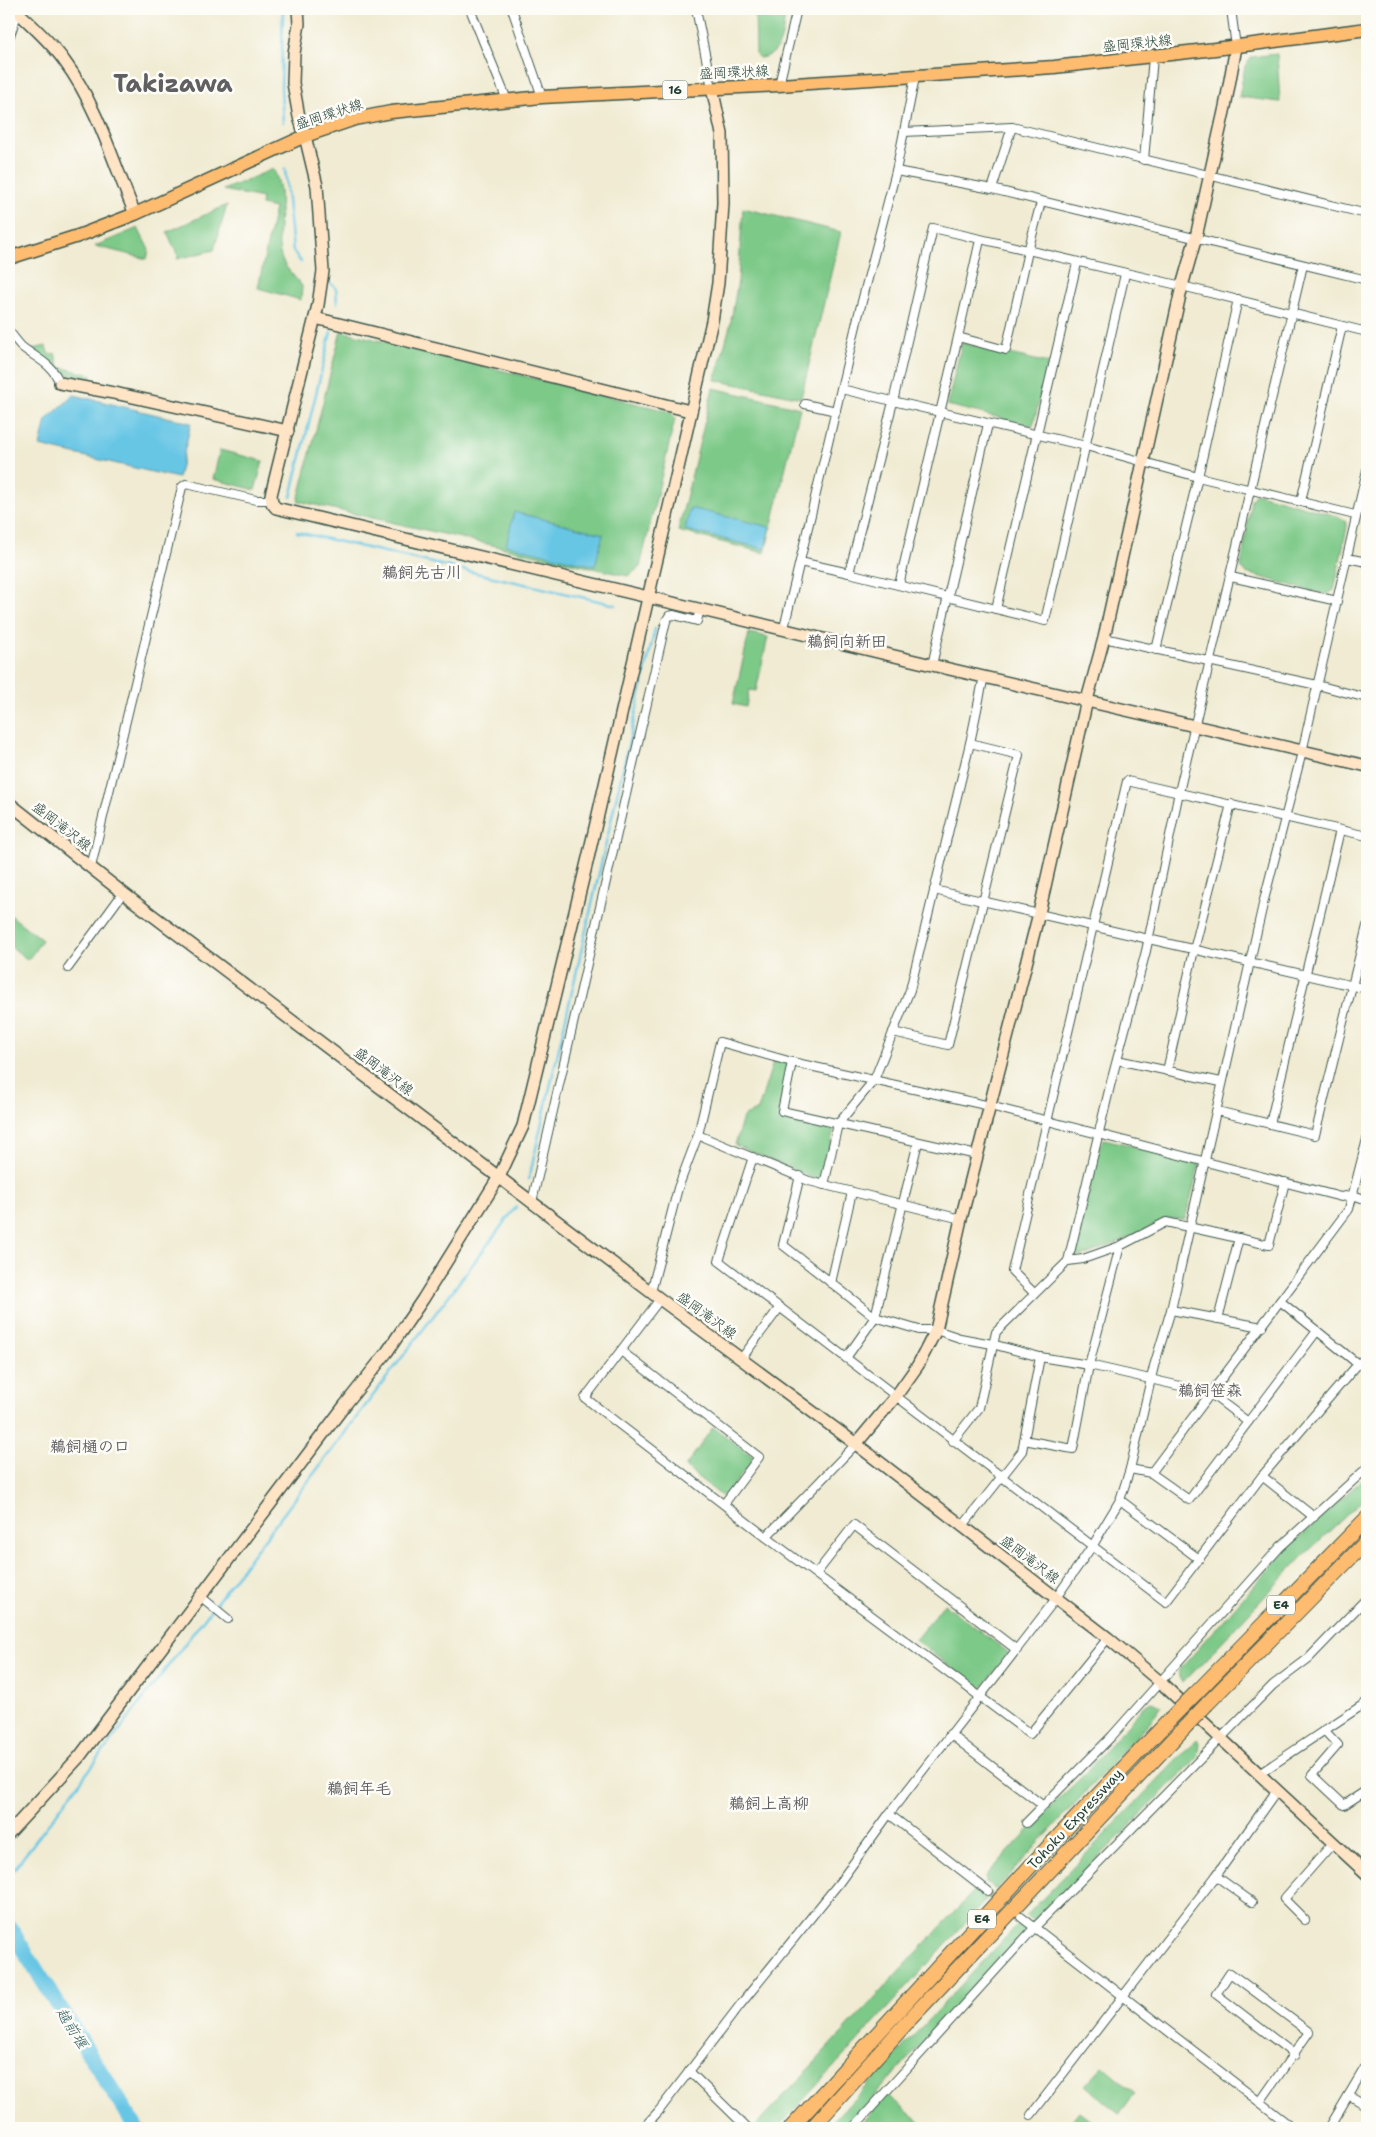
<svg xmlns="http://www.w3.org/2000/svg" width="1376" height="2137" font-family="'Shantell Sans','Klee One',sans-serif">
	<rect width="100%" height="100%" fill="#fdfcf7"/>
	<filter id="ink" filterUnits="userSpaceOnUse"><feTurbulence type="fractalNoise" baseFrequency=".02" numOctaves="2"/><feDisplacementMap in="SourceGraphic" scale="10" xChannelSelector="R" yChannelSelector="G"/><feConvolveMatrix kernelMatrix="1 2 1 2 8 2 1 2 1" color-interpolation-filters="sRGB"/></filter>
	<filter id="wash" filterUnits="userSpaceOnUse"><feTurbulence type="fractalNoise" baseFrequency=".0096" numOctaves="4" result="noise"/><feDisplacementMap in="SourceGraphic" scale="20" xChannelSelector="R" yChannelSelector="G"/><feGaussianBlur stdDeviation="1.12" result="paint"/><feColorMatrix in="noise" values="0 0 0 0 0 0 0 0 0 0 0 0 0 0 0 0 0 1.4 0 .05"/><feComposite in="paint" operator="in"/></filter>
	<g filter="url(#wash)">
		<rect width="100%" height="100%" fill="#f0ebd2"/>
		<g fill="#7dc988" stroke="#4e835e">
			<path d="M755,9H779L785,15C782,34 783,56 759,58L756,53Z"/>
			<polygon points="1277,54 1280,102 1239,97 1245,66 1251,57"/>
			<path d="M273,169C289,196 273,231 281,257C284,267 296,278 302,286L301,300L258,288L275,208L261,205L262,198L223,190Z"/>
			<polygon points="227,205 214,250 177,259 178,256 167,232"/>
			<polygon points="743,208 841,232 801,398 715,380 730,326 738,281"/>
			<polygon points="138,228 149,250 147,259 95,246"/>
			<polygon points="341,331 671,412 675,419 640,567 628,576 298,501"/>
			<polygon points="962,343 1048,363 1033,426 947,405"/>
			<polygon points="46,346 49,355 55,353 59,367 92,375 91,380 56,371 32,351 33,349"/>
			<polygon points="713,388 800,408 765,553 678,531"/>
			<polygon points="220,450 263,461 255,490 213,479"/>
			<polygon points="1256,493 1337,516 1345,520 1347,527 1334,590 1326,595 1246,573 1241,568 1251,500"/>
			<polygon points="749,633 768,637 756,691 749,690 746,707 733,704"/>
			<polygon points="9,914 42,940 28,960 9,945"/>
			<polygon points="774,1059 790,1063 780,1113 835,1125 822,1182 735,1145 743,1117 758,1110"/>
			<polygon points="1104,1139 1200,1162 1185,1219 1167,1219 1119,1242 1083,1256 1073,1256 1099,1147"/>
			<polygon points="713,1427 752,1456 752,1461 724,1498 685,1467"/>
			<path d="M1367,1475V1496L1303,1556L1183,1683C1177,1677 1178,1673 1182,1667L1284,1552Z"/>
			<polygon points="944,1604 1009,1653 981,1690 915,1640"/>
			<polygon points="1151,1702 1162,1706 1154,1717 996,1890 986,1882 986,1876 1048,1809 1083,1776 1144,1706"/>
			<polygon points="1197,1739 1200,1743 1198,1757 1036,1921 1030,1920 1026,1916"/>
			<polygon points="974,1891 979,1892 987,1899 778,2128 758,2128 756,2126 764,2117"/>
			<polygon points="1021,1921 1026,1929 1025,1933 914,2052 846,2128 827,2128"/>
			<polygon points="1103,2066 1135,2093 1119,2114 1085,2085"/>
			<polygon points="887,2095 924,2125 921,2128 858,2128"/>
			<polygon points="1079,2112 1100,2128 1066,2128"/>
		</g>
		<g fill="#67c6e5" stroke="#43828c">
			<polygon points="74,395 191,423 178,478 40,446 46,420"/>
			<polygon points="690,508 770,527 765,549 685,530"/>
			<polygon points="514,512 603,534 595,566 506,545"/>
		</g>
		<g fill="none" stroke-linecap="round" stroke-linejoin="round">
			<g stroke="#67c6e5" stroke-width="2.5">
				<polyline points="283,9 281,89 283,122"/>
				<polyline points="285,169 293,251 301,262"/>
				<polyline points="331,284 336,288 337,303"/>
				<polyline points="291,497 331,332"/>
				<polyline points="297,532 616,605"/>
				<polyline points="529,1179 655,629"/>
				<polyline points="9,1876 516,1207"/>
			</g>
			<polyline stroke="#67c6e5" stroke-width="16" points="9,1927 136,2128"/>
		</g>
	</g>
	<g filter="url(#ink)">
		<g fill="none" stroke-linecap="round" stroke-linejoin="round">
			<polyline stroke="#c6c8b2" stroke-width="8" stroke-dasharray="8 4" stroke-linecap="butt" points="988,1891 1014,1911"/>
			<g stroke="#3e574c" stroke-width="10">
				<g id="street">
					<polyline points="470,9 507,100"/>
					<polyline points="512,9 542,97"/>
					<polyline points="696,9 712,88"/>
					<polyline points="1231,9 1236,47"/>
					<polyline points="9,38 18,12"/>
					<polyline points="779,85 797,9"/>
					<polyline points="904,132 1012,127 1367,214"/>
					<polyline points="1144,160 1153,57"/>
					<polyline points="896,171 992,189 1367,280"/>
					<polyline points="992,189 1012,127"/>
					<polyline points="1125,274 1045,621 849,573 893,402 933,228 1182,286 1367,332"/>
					<path d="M9,331C13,336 17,342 22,347C39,360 51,363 60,383"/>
					<polyline points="958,337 980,240"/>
					<polyline points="841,389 1086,446 1198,477 1355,515"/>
					<polyline points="805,404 836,411"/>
					<polyline points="1301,501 1342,326"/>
					<polyline points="1347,558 1367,562"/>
					<polyline points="800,562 849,573"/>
					<polyline points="1231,577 1337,601"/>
					<polyline points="899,585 958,337 1006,350 1028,251 1041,202"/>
					<polyline points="996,609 1077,263"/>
					<polyline points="784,628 859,313 896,171 915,77"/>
					<polyline points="1104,638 1317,685 1367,698"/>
					<polyline points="1156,650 1198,477 1238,299"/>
					<polyline points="932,665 988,424"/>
					<polyline points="91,867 182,487 186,484 256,500 267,500 271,495"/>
					<polyline points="934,890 1367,989"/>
					<polyline points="68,968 123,893"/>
					<polyline points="893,1032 948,1045 1019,755 970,743"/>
					<polyline points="1117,1060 1221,1082"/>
					<polyline points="792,1062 782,1111 977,1155"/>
					<polyline points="1167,1071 1194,950 1231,804"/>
					<polyline points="1217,1111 1315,1135 1367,926"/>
					<polyline points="1270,1124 1340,830"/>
					<polyline points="698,1135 809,1181 961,1219"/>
					<polyline points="753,1157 719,1261 1166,1602 1262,1476 1358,1364 1367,1357"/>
					<polyline points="800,1176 783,1245 875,1317 919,1330 936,1330 960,1338 992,1344 1040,1357 1089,1365 1202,1391 1211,1394 1248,1422"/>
					<polyline points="824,1185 838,1124 874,1080 910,990 970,743 984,676"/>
					<polyline points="532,1202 666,621 669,616 674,615 697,621 700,609"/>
					<polyline points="1068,1261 1083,1259 1120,1246 1166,1222 1269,1245 1285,1182"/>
					<polyline points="831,1283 852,1192"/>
					<polyline points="651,1292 678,1188 698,1135 720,1042 792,1062 990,1106 1341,1197 1353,1195 1367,1200"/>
					<polyline points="1034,1293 1012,1271 1127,781 1367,836"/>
					<polyline points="660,1299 585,1398 766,1537 1030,1734 1108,1638"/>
					<polyline points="1280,1301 1358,1364"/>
					<polyline points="1171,1310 1262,1327"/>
					<polyline points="1218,1319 1239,1238"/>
					<polyline points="621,1351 759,1457 724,1504"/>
					<polyline points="846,1358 875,1317 918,1142"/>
					<polyline points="741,1359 780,1307"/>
					<polyline points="1024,1440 1073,1449 1089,1365 1120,1246"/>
					<polyline points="953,1441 979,1408 996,1332 1068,1261 1111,1082 1146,951 1179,792 1303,265"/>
					<polyline points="1130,1469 1151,1473 1349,1209 1367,1139"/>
					<polyline points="1151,1473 1189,1500 1317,1331"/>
					<polyline points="1262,1476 1314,1517"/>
					<polyline points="1120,1500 1199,1559"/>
					<polyline points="962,1527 1022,1451 1040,1357"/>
					<polyline points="766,1537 856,1444"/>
					<polyline points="816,1574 854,1525 1017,1650"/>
					<polyline points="200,1596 228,1619"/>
					<polyline points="1324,1730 1338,1745 1312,1775 1344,1805 1367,1790"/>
					<polyline points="950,1734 1042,1805"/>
					<polyline points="1259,1774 1367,1702"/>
					<polyline points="889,1814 988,1891"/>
					<polyline points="1026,1823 1112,1736 1280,1547 1367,1468"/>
					<polyline points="1216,1876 1252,1902"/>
					<polyline points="1021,1917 1293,2128"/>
					<polyline points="1305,1920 1284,1899 1333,1843"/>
					<polyline points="689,2071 747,2128"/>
					<polyline points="1349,2095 1367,2106"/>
					<polyline points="1260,2102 1309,2032 1230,1973 1216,1994 1295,2055"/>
					<polyline points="1031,2115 1216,1876 1277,1790"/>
					<polyline points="643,2128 658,2112 740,2005 839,1883 889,1814 1051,1605 1093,1545 1120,1500 1130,1469 1154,1366 1171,1310 1264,900 1302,752 1367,470"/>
					<polyline points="853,2128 1035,1927 1273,1685 1309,1658 1367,1598"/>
					<polyline points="1329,2128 1367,2064"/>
				</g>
			</g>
			<g stroke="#3e574c" stroke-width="14">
				<g id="secondary">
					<polyline points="298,9 299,24 294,53 293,83 299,117 305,136 317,186 323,271 318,305 271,495 272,503 276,508 932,665 1367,766"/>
					<path d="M18,12C34,28 52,43 65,62C97,105 114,164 135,214"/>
					<polyline points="315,318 690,411"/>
					<polyline points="60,383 119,394 288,431"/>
					<polyline points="9,803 123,893 660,1299 856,1444 1108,1638 1159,1681 1367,1874"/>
					<polyline points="856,1444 896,1396 918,1365 936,1330 961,1219 1039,913 1087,700 1104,638 1182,286 1196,237 1225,107 1236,47"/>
					<polyline points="9,1833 80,1756 345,1405 387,1352 423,1299 499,1177 523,1126 588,858 712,321 718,283 723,203 722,134 712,88"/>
				</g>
			</g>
			<g stroke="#3e574c" stroke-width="15">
				<polyline id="primary" points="9,258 78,236 135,214 305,136 355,119 391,112 542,97 779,85 1054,67 1215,49 1367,29"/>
			</g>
			<g stroke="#3e574c" stroke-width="16">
				<g id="highway">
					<polyline points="1196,1693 1367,1518"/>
					<polyline points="1207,1704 1367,1541"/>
					<polyline points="791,2128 1037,1859 1176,1713"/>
					<polyline points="812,2128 910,2019 1186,1726"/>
				</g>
			</g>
			<use href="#street" stroke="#fff" stroke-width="8"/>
			<use href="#secondary" stroke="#ffe4c6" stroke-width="11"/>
			<use href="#primary" stroke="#febc70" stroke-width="12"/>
			<use href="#highway" stroke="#febc70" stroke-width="14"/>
			<g stroke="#3e574c" stroke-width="16" stroke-linecap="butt">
				<g id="highway-bridge">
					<polyline points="1176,1713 1196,1693"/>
					<polyline points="1186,1726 1207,1704"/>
				</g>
			</g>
			<use href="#highway-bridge" stroke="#febc70" stroke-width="14"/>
		</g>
	</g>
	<g text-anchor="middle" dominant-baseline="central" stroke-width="5" stroke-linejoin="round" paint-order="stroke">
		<g fill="#fdfcf7" stroke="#62766e" stroke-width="1">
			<rect x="662.5" y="80.5" width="25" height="19" rx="4"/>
			<rect x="1267" y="1595.5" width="28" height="19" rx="4"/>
			<rect x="968" y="1909.5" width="28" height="19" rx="4"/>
		</g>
		<g font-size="12" font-weight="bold" fill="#1f3d34">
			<text x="675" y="90">16</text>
			<text x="1281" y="1605">E4</text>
			<text x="982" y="1919">E4</text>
		</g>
		<g font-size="14" fill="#1f3d34" stroke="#fdfcf7">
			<text transform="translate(1137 43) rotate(-6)">盛岡環状線</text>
			<text transform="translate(734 72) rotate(-3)">盛岡環状線</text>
			<text transform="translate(329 114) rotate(-18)">盛岡環状線</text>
			<text transform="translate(62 826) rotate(38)">盛岡滝沢線</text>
			<text transform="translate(384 1071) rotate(37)">盛岡滝沢線</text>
			<text transform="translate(707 1315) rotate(36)">盛岡滝沢線</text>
			<text transform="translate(1030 1559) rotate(37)">盛岡滝沢線</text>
			<text transform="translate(1075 1819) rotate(-47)">Tohoku Expressway</text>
		</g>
		<g font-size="15" font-style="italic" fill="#315f60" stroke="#fdfcf7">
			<text transform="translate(72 2028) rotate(58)">越前堰</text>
		</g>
		<g font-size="16" font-weight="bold" fill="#605f62" stroke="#fdfcf7">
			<text x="422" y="572">鵜飼先古川</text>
			<text x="847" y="641">鵜飼向新田</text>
			<text x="1210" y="1390">鵜飼笹森</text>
			<text x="90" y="1446">鵜飼樋の口</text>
			<text x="359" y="1788">鵜飼年毛</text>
			<text x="769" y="1803">鵜飼上高柳</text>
		</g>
		<g font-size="24" font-weight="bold" fill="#605f62" stroke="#fdfcf7">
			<text x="173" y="84">Takizawa</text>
		</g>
	</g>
	<rect width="1376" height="2137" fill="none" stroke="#fdfcf7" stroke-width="30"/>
</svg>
